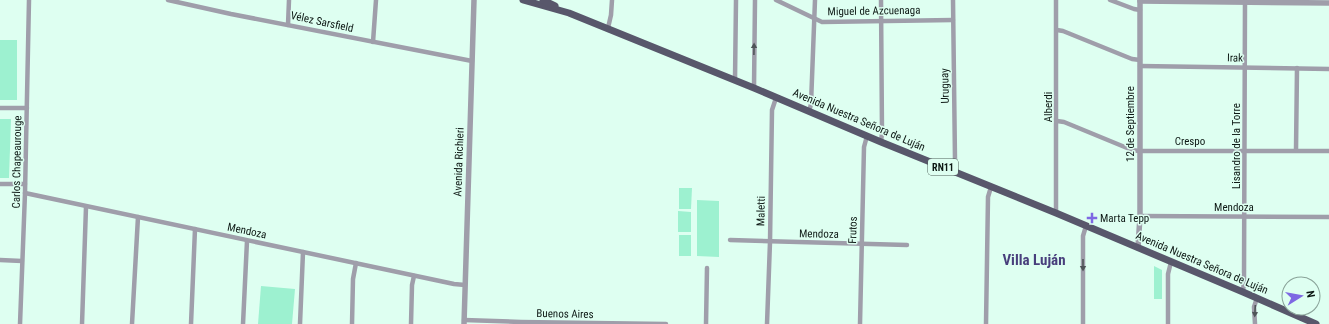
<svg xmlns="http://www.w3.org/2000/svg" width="1329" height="324" font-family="'Roboto Condensed',sans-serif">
	<rect width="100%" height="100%" fill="#defff1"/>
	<g fill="#9df1d0">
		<rect x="0" y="40" width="17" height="60"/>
		<polygon points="0,119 11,119 9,178 0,178"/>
		<polygon points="679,188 692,188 691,209 679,209"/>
		<polygon points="697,200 719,201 719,257 697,256"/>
		<polygon points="678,211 691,212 691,232 678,232"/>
		<rect x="679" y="235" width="12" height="21"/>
		<polygon points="1154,266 1162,270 1162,299 1154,299"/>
		<polygon points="261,286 295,289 292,324 258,324"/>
	</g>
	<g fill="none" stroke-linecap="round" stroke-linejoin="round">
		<g stroke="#9f9eaa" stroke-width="4.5">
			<polyline points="168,0 231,14 472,61"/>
			<polyline points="776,0 822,22 953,20"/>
			<polyline points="953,0 955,160 953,171"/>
			<polyline points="1110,0 1134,9 1140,10"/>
			<polyline points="288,25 289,0"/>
			<polyline points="608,28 611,15 612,0"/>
			<polyline points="1057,30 1063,31 1132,59 1140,60"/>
			<polyline points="373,42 376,0"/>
			<polyline points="1140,66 1329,69"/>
			<polyline points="735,80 736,0"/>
			<polyline points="754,88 755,0"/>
			<polyline points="0,108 27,108"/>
			<polyline points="809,112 811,104 815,0"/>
			<polyline points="1057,121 1064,122 1132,150 1139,151 1329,151"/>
			<polyline points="881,142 882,133 881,0"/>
			<polyline points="1296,150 1297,68"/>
			<polyline points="0,184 25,184"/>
			<polyline points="25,193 454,284 465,285"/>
			<polyline points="1056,213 1056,0"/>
			<polyline points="1140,216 1329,217"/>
			<polyline points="730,240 907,245"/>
			<polyline points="0,260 22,261"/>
			<polyline points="1243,292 1244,280 1245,0"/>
			<polyline points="464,320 521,322 666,324"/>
			<polyline points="20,324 25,193 29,0"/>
			<polyline points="82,324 86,207"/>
			<polyline points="132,324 138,217"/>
			<polyline points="191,324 195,229"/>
			<polyline points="243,324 247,241"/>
			<polyline points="300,324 303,252"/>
			<polyline points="352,324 353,279 356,263"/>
			<polyline points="411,324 412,285 414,276"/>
			<polyline points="706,324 707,268"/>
			<polyline points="767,324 770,242 772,110 776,98"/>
			<polyline points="860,324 864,147 867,136"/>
			<polyline points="986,324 988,197 991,187"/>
			<polyline points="1083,324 1083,236 1086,226"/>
			<polyline points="1168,324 1168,274 1171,262"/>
			<polyline points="1255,324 1254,307 1257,298"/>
		</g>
		<g stroke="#9f9eaa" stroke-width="5.5">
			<polyline points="1140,1 1329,3"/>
			<polyline points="1138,248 1140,216 1140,0"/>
			<polyline points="464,324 474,0"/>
		</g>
		<g stroke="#58576b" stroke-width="7">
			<polyline points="523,0 569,13 754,88 881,142 1056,213 1243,292 1316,324"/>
			<polyline points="543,0 555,6"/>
		</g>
	</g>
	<defs><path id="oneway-solid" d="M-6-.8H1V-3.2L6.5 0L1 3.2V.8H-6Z"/></defs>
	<g fill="#4f5458">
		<use href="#oneway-solid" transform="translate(754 49) rotate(-89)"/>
		<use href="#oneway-solid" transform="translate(1083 265) rotate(90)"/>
		<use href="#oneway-solid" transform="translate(1255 311) rotate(93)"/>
	</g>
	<path fill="#7e68e3" stroke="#defff1" stroke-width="1.5" d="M1090 212h4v4h4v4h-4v4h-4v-4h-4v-4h4z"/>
	<g text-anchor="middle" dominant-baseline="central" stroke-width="3" stroke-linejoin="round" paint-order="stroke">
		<rect fill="#defff1" stroke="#4c5d56" stroke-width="1" x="928" y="159" width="30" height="16" rx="3"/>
		<g font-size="10" font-weight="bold" fill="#0d1814">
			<text x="943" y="167">RN11</text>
		</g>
		<g font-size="11" fill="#0d1814" stroke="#defff1">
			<text transform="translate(874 11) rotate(-1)">Miguel de Azcuenaga</text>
			<text transform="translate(322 22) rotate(12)">Vélez Sarsfield</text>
			<text transform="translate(1235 58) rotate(1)">Irak</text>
			<text transform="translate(945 86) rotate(-91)">Uruguay</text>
			<text transform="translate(1048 107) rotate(-90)">Alberdi</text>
			<text transform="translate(859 120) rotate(23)">Avenida Nuestra Señora de Luján</text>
			<text transform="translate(1130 124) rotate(-90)">12 de Septiembre</text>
			<text x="1190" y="141">Crespo</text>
			<text transform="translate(1236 146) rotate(-90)">Lisandro de la Torre</text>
			<text transform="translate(17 162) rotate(-89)">Carlos Chapeaurouge</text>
			<text transform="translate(459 162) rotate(-88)">Avenida Richieri</text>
			<text x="1234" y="207">Mendoza</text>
			<text transform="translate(761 211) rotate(-89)">Maletti</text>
			<text transform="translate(853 230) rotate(-88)">Frutos</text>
			<text transform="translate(247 231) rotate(12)">Mendoza</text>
			<text transform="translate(819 234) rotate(1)">Mendoza</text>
			<text transform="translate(1202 263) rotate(23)">Avenida Nuestra Señora de Luján</text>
			<text transform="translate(565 314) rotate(1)">Buenos Aires</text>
		</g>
		<g font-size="11" fill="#0d1814" stroke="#defff1" text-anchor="start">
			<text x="1100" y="218">Marta Tepp</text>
		</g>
		<g font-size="15" font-weight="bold" fill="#483f7c" stroke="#defff1">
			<text x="1034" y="260">Villa Luján</text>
		</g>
	</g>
	<g transform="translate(1301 296) rotate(79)"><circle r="19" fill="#defff1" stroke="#8aa399"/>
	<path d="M0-3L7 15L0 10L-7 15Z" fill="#7e68e3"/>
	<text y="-6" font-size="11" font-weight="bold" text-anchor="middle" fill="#0d1814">N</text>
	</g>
</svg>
